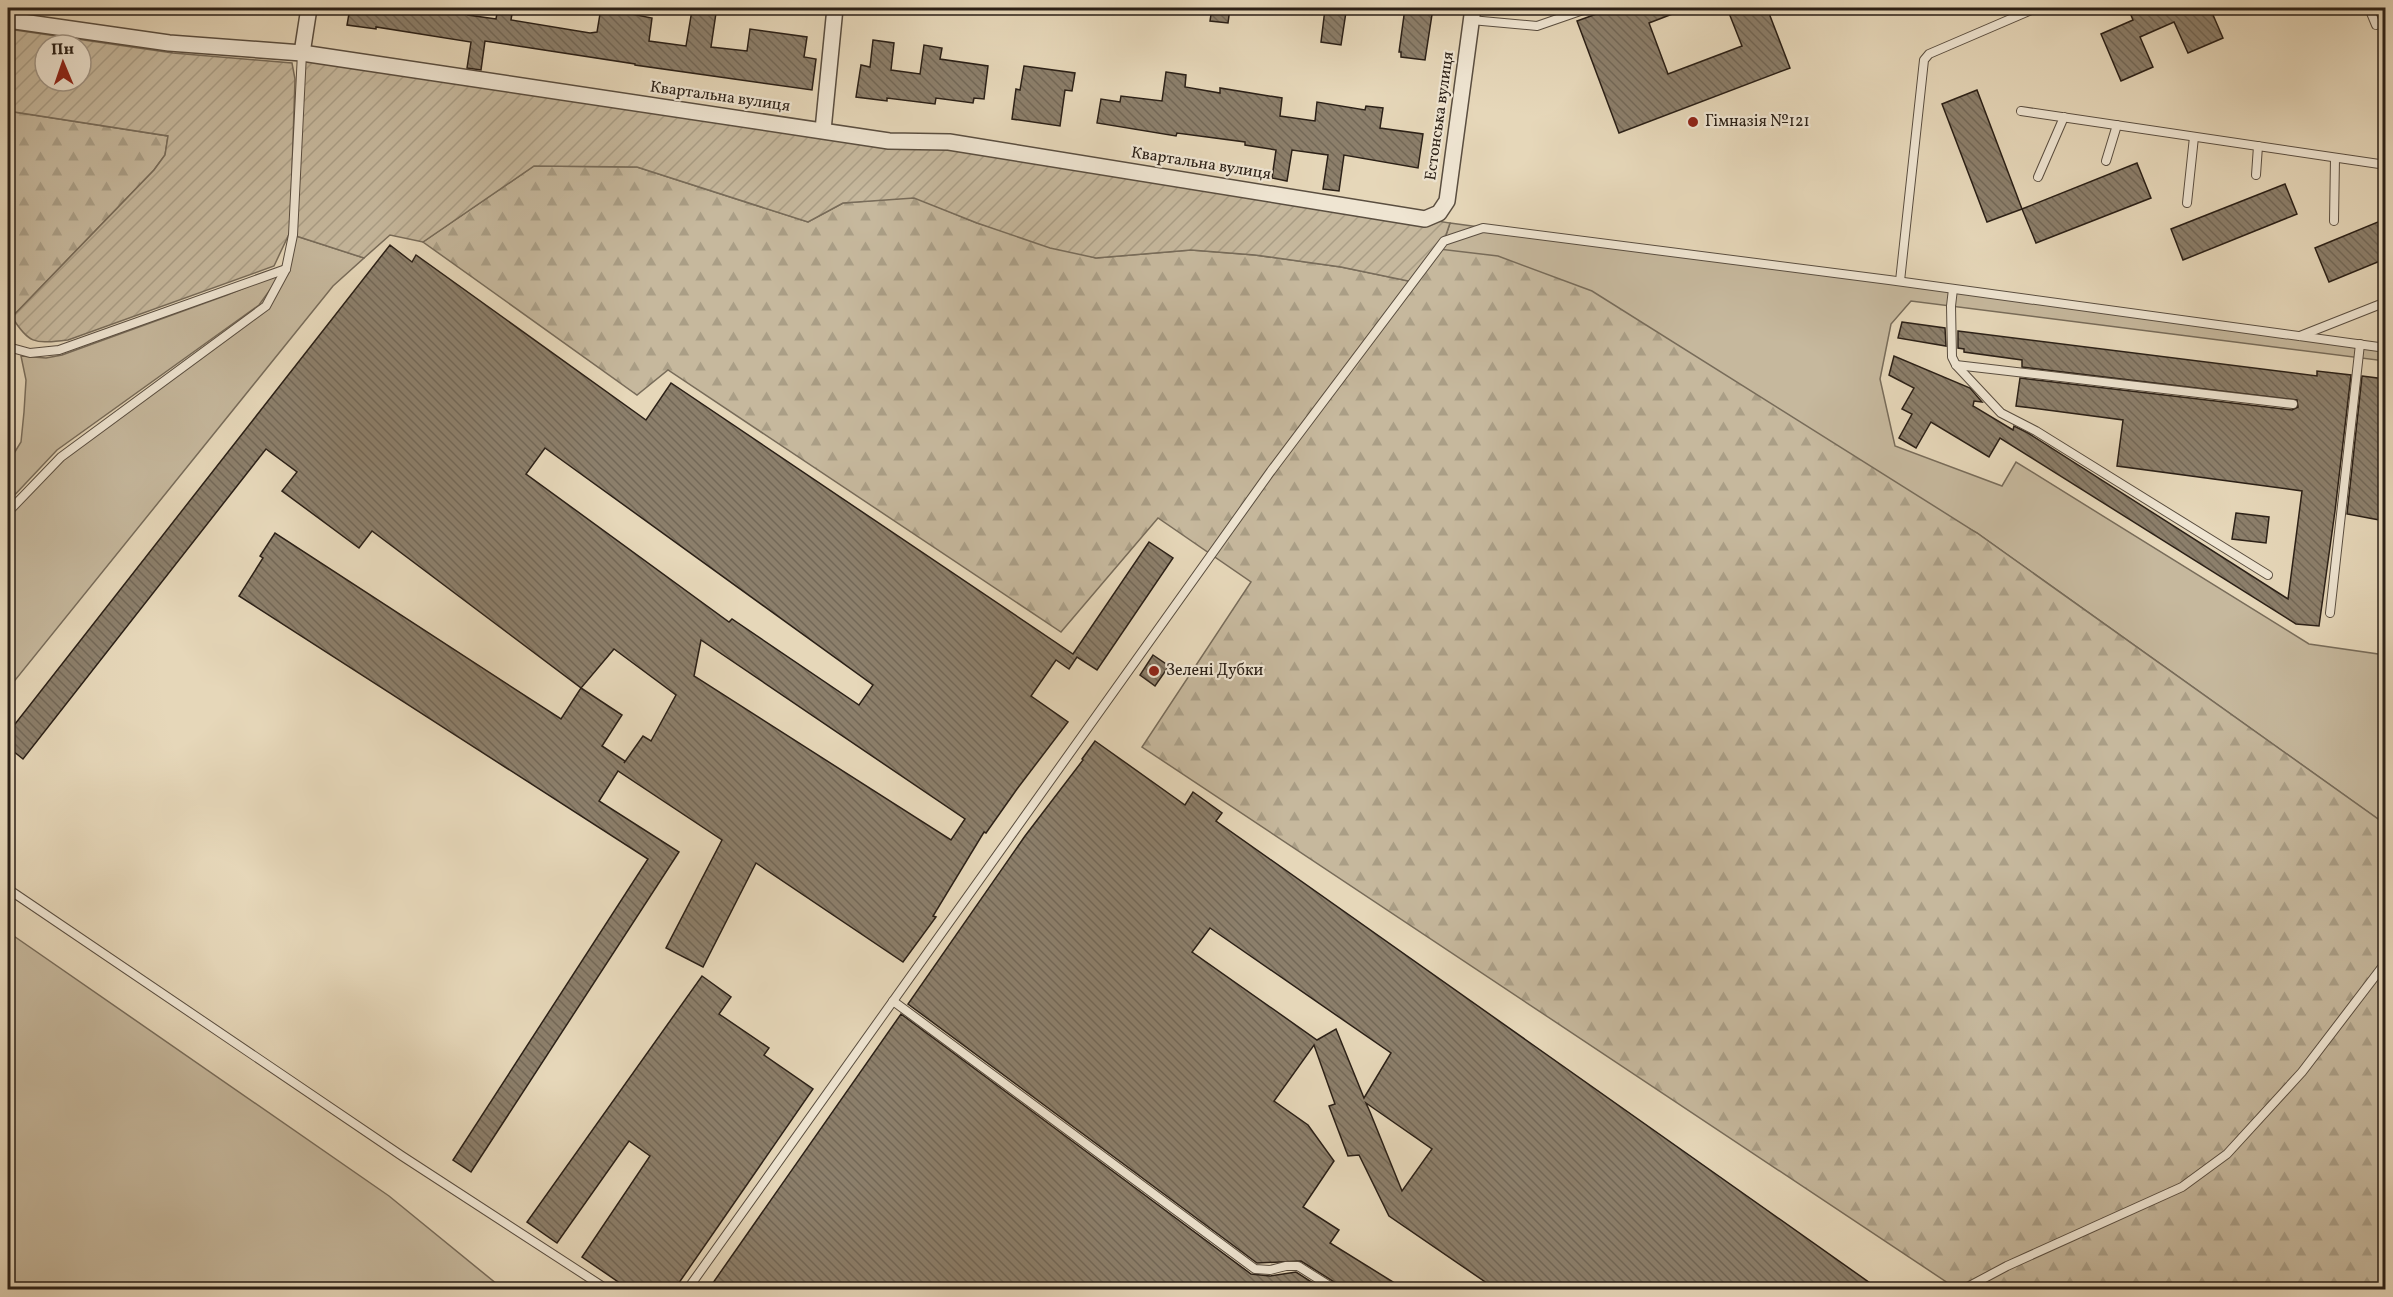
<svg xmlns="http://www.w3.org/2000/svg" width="2393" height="1297" font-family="Vollkorn,serif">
	<defs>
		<pattern id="forest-firs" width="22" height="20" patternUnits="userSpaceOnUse" patternTransform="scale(1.5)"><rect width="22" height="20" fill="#c6b89d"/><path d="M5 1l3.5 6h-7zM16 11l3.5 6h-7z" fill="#aa9e86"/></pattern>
		<pattern id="garden-furrows" width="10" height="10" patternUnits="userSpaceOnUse" patternTransform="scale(1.5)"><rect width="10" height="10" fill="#c6b89d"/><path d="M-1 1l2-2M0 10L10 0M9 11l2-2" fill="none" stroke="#aa9e86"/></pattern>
		<pattern id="building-back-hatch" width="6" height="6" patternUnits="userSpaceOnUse" patternTransform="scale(1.5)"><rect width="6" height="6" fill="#8c7f6b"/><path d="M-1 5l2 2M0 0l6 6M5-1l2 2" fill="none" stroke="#736857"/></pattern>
	</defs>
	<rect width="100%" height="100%" fill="#e6d7b9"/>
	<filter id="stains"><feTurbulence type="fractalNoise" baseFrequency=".00333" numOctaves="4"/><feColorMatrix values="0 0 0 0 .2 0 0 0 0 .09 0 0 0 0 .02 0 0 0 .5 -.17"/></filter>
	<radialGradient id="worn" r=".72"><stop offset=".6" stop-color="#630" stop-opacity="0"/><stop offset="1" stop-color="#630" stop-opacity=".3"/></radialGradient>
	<g fill="#c6b89d" stroke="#786c5a" stroke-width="1.5">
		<polygon points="1450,223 2385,348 2385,361 1911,301 1891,324 1880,379 1895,446 2002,486 2016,462 2309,644 2385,655 2385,824 1977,533 1439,249 1444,241"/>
		<polygon points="293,235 364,258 333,286 8,689 8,512 61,457 266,306 286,269"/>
		<polygon points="283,272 259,305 57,450 8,502 8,463 21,442 24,412 26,380 21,356 46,358 62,355 227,295"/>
		<polygon points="8,932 389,1196 503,1289 8,1289"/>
	</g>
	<g fill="url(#forest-firs)" stroke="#786c5a" stroke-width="1.5">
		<polygon points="8,111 168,136 165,155 154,170 12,317 8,317"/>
		<polygon points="534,166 637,167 808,222 843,203 914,197 977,223 1096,258 1191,250 1255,255 1341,267 1413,282 1439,249 1498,256 1592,291 1977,533 2385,824 2385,1289 1957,1289 1142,747 1251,582 1158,518 1061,632 668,370 637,395 423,242"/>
	</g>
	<g fill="url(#garden-furrows)" stroke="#786c5a" stroke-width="1.5" fill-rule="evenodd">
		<path d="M8,29L173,53L292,63L295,79L290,232L274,266L68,340C36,343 30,346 12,317L154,170L165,155L168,136L8,111ZM45,45H81V81H45Z"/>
		<polygon points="302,53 949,142 1450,223 1444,241 1413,282 1341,267 1255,255 1191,250 1096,258 1050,248 977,223 914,198 843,203 808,222 637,167 534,166 423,242 390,235 364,258 293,235"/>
	</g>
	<g fill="url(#building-back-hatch)" stroke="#2b2017" stroke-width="1.5" fill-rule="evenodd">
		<polygon points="350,8 469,8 468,15 496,19 498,8 513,8 511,20 590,33 597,32 601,8 652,18 649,41 686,46 692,10 716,13 711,47 747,51 750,29 807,37 804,57 816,59 812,90 635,65 635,64 485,41 481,70 467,68 471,42 376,27 376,29 347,25"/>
		<polygon points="1212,8 1230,8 1228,23 1210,21"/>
		<polygon points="1405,8 1433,8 1425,60 1401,57 1401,52 1399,52"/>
		<polygon points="1613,8 1688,8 1649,23 1668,74 1742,46 1727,8 1767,8 1790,68 1619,133 1577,21"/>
		<polygon points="2128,8 2210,8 2223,38 2188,53 2174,22 2140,37 2153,67 2121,81 2101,34 2133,20"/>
		<polygon points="1325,9 1346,12 1341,45 1321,42"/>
		<polygon points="873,40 894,43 891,70 920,74 924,45 942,48 940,59 988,66 984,99 974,98 973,103 936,98 935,104 887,98 887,101 856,97 861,65 870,67"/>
		<polygon points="1024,66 1075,73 1072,91 1065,90 1060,126 1012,119 1016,89 1020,90"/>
		<polygon points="1166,72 1186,75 1185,87 1220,93 1220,88 1282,98 1280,116 1315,121 1317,102 1365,110 1366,106 1383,108 1380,128 1423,134 1418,168 1344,155 1339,191 1323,189 1328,155 1292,150 1287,181 1272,178 1276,150 1245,145 1245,142 1177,133 1176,136 1097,123 1101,99 1120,102 1121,96 1162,101"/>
		<polygon points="1977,90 2022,209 1987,222 1942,104"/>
		<polygon points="2137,163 2151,198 2036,243 2022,209"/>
		<polygon points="2285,184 2297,214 2183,260 2171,229"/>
		<polygon points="2385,219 2385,259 2329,282 2315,248"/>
		<path d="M390,245L412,262L416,255L646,420L671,383L1073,654L1149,542L1173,558L1097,670L1077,657L1069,669L1056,660L1031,696L1068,722L1017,789L986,833L984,832L933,916L936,917L903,962L756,863L703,967L666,948L722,840L618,771L599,801L679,852L471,1172L453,1160L648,859L239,596L263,558L260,556L275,533L561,719L581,688L372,531L359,548L282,491L297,472L266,449L23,759L8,747V733ZM545,448L873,685L859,705L732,619L729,622L526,474ZM701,640L965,819L951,840L694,676ZM614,649L676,695L651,741L643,736L624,763L625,761L602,746L622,715L581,688Z"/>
		<polygon points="1902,322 1945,328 1946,346 1898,338"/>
		<polygon points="1958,331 2317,376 2317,371 2351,375 2335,511 2319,626 2296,624 2000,438 1989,457 1931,422 1916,448 1899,438 1912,414 1902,409 1914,388 1889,375 1894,356 1970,388 1982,402 1974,401 1973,406 2013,430 2014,426 2028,433 2288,599 2302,491 2117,466 2123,420 2016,406 2020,378 2292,410 2298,407 2297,400 2022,367 2022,360 1964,352 1964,349 1958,348"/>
		<polygon points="2362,376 2385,379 2385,521 2347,514"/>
		<polygon points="2236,513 2269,517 2266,543 2232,539"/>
		<polygon points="1153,655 1169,666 1155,686 1140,675"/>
		<path d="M1095,741L1185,805L1193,792L1222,813L1216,821L1880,1290H1497L1389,1216L1359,1155L1348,1156L1329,1106L1335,1104L1314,1045L1274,1101L1308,1125L1334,1161L1303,1207L1339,1230L1330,1243L1406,1290H1342L1339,1285L1301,1261L1257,1263L908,1004L1025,836L1083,760L1082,759ZM1210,928L1391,1053L1364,1098L1336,1029L1317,1040L1192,952ZM1366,1103L1432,1149L1402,1191L1370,1112Z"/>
		<polygon points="702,976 731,997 719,1014 769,1048 764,1055 813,1089 674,1290 630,1290 582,1257 650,1156 629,1141 557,1243 527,1222"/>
		<polygon points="901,1014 1251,1274 1270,1276 1296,1272 1324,1290 708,1290"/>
	</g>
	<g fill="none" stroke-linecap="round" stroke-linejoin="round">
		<g stroke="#5a4e40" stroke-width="10">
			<g id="lane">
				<polyline points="2369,8 2376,25"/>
				<polyline points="1471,20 1537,26 1589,8"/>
				<polyline points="2021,111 2386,165"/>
				<polyline points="2106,161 2117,125"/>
				<polyline points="2256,175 2258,146"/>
				<polyline points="2038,177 2064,117"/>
				<polyline points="2187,203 2194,137"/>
				<polyline points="2334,221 2335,158"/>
				<polyline points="1900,281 1924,60 1929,54 2036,8"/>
				<polyline points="1953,289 1951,306 1952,357 1956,365 2001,413 2036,431 2268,575"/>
				<polyline points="2300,336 2386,302"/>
				<polyline points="8,347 30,353 59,350 286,269"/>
				<polyline points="1956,365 2293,404"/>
				<polyline points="8,512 61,457 266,306 286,269 293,235 302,53"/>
				<polyline points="2330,613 2360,344"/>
				<polyline points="8,889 402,1156 608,1290"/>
				<polyline points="893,1001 1255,1269 1270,1270 1286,1266 1298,1266 1336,1290"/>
				<polyline points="687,1290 1271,471 1444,241 1483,228 1889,280 2386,348"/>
				<polyline points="1962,1290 2007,1266 2182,1187 2227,1154 2302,1072 2386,962"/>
			</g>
		</g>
		<g stroke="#5a4e40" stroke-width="18">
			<g id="street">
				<polyline points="8,20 169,43 302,53 889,141 949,142 1425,219 1439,213 1447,201 1473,8"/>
				<polyline points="302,53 309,8"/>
				<polyline points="823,130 835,8"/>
			</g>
		</g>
		<use href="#lane" stroke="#efe5d2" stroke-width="8"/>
		<use href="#street" stroke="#efe5d2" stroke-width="15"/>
	</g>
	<g fill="#8f2418" stroke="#efe5d2" stroke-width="2">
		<circle cx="1693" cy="122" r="6"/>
		<circle cx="1154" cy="671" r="6"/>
	</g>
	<g text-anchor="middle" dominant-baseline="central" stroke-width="4.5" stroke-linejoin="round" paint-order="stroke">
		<g font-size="16" fill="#2b2017" stroke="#efe5d2">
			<text transform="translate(720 97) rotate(8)">Квартальна вулиця</text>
			<text transform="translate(1440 116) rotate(-82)">Естонська вулиця</text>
			<text transform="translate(1201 164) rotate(9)">Квартальна вулиця</text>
		</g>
		<g font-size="16" fill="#2b2017" stroke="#efe5d2" text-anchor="start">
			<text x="1705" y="122">Гімназія №121</text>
			<text x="1166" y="671">Зелені Дубки</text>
		</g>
	</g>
	<rect width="2393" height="1297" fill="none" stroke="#e6d7b9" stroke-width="30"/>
	<rect x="9" y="9" width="2375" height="1279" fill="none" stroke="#2b2017" stroke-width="3"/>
	<rect x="15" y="15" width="2363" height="1267" fill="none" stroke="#2b2017" stroke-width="1.5"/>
	<g transform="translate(63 63) rotate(358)"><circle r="28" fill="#efe5d2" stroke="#a19687" stroke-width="1.5"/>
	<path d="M0-4.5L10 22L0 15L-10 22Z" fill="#8f2418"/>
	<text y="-9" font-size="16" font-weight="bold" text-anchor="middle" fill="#2b2017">Пн</text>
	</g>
	<rect width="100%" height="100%" filter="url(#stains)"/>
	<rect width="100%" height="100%" fill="url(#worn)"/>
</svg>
